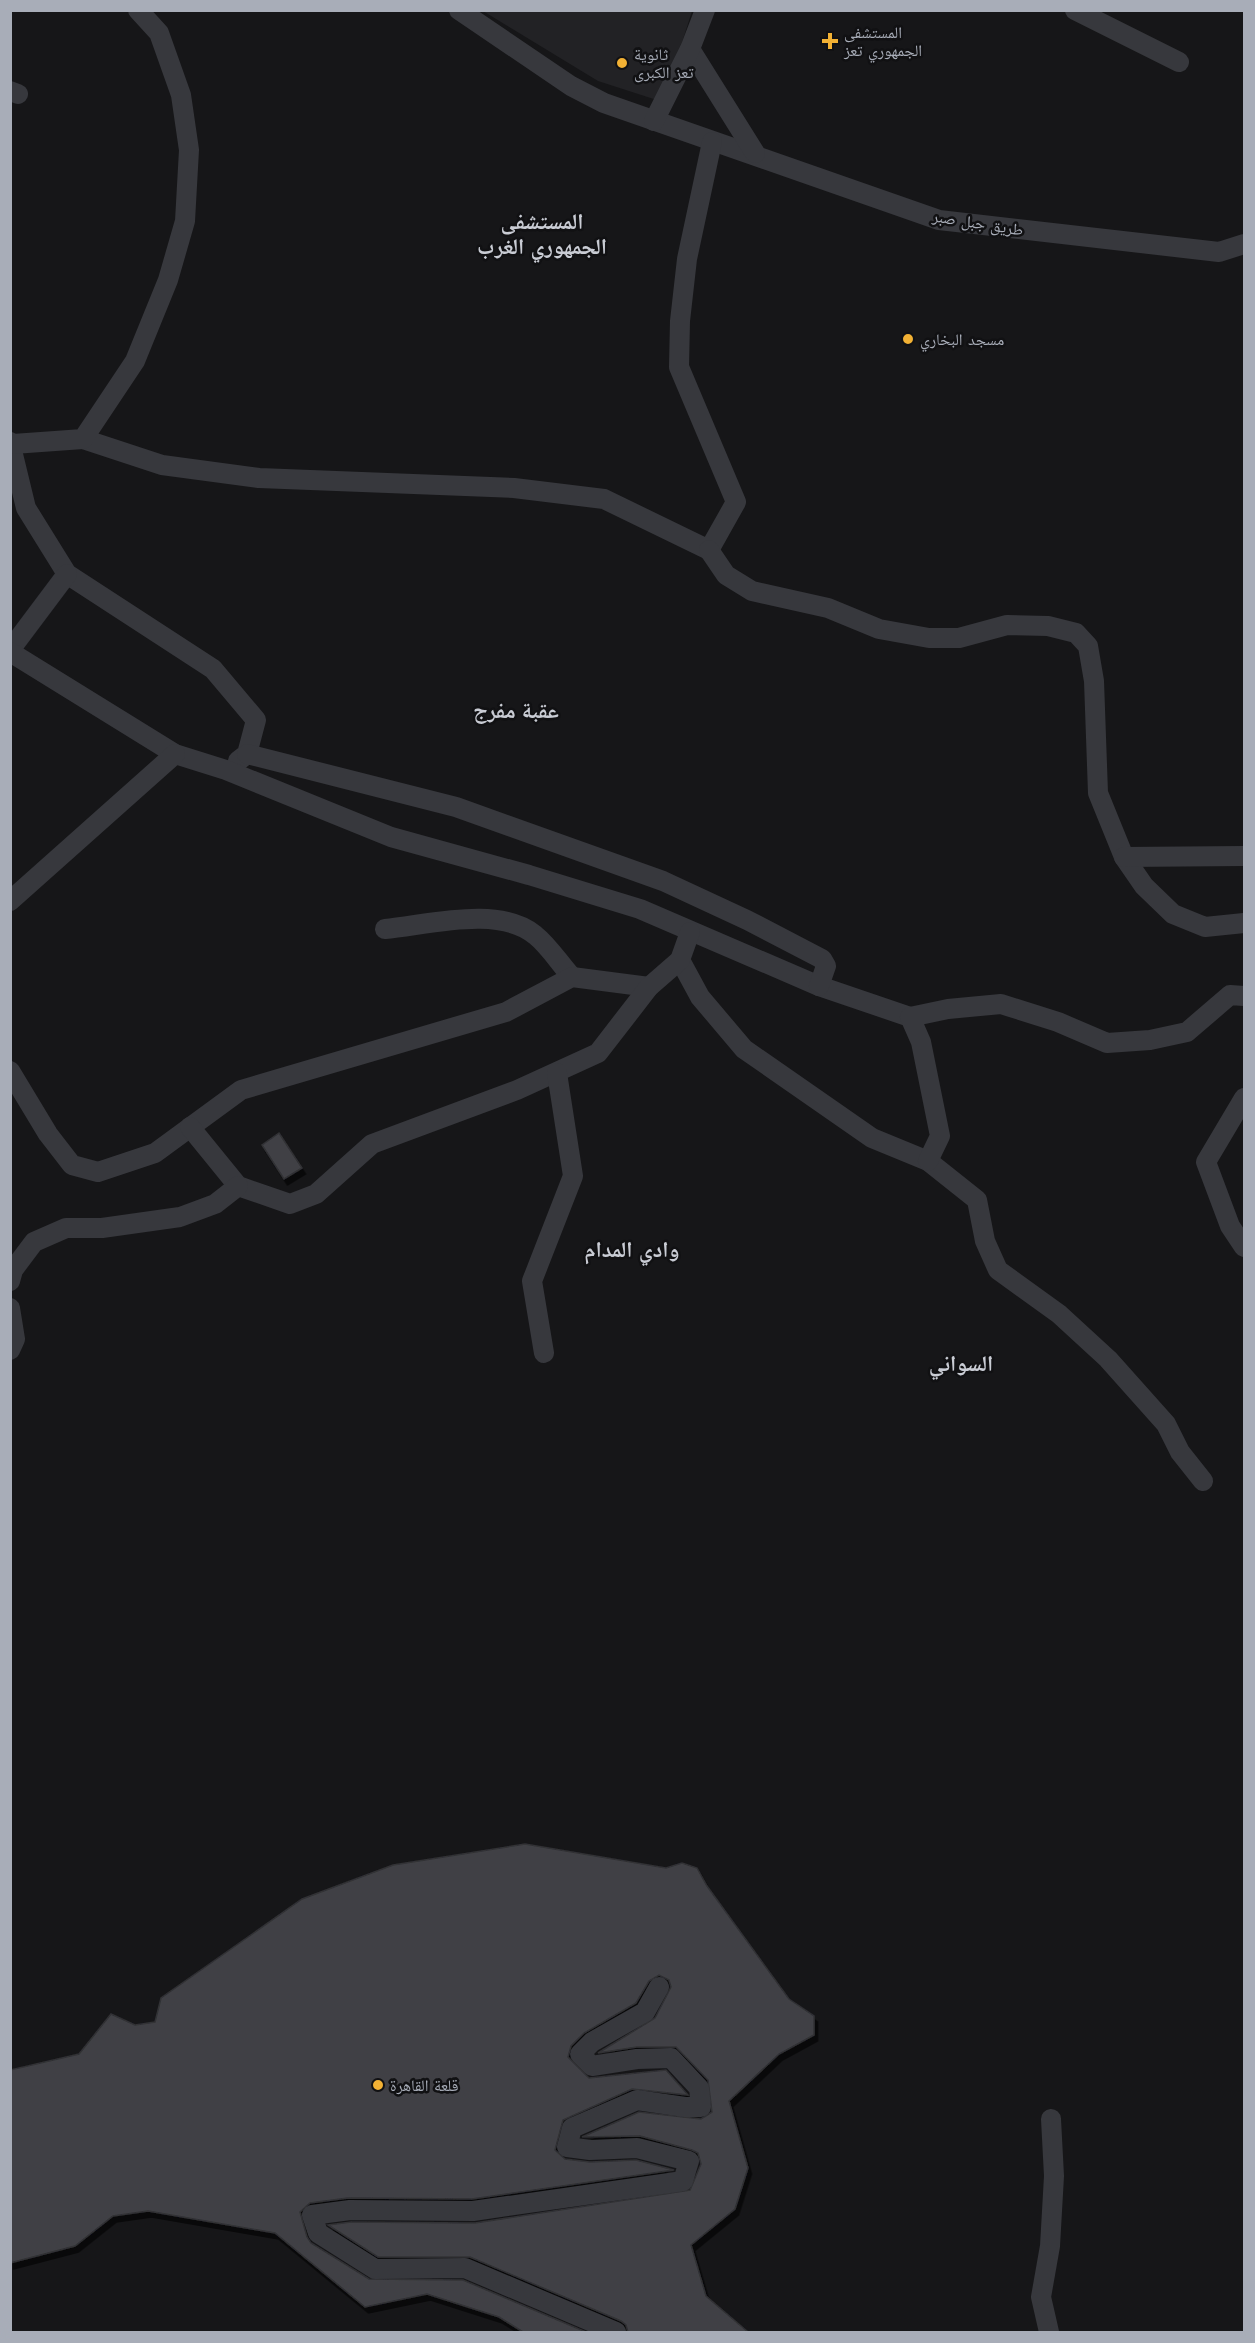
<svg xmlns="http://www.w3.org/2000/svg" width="1255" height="2343" font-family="'Work Sans','Noto Naskh Arabic',sans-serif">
	<defs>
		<filter id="shadow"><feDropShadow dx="3.5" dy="6" stdDeviation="0" flood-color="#0009"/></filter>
	</defs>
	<rect width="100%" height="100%" fill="#161618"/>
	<polygon fill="#222225" points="483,11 692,11 663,102 598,81"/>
	<g fill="#404145" stroke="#303034" stroke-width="1.5" filter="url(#shadow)">
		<polygon points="279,1133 302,1168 284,1179 262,1145"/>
		<polygon points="525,1844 666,1868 682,1863 697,1868 707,1886 789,1999 814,2016 814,2035 779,2054 729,2101 748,2168 735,2209 691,2245 706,2296 748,2332 628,2332 626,2325 621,2321 470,2257 378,2257 328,2225 351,2222 475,2223 690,2190 701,2164 698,2153 692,2150 640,2136 582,2137 639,2112 701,2119 712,2112 708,2080 676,2047 637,2047 598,2053 655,2018 671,1987 669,1980 659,1975 649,1981 636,2003 584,2033 571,2046 568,2057 589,2078 666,2070 688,2095 632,2089 563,2120 555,2150 565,2159 590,2162 636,2160 674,2170 472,2199 348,2198 310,2203 300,2212 307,2237 311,2243 369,2279 463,2280 586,2332 523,2332 499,2317 427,2294 365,2307 275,2233 148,2211 113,2216 75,2246 10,2263 10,2070 79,2054 111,2014 135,2025 155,2022 161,1998 302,1899 393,1865"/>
	</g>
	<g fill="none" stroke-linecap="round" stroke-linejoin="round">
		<g stroke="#37383d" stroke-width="20">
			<polyline points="459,10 571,86 604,103 939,220 1219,252 1244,244"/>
			<polyline points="1075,10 1179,62"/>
			<polyline points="690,49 755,153"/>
			<polyline points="10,91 18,94"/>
			<polyline points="654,121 690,49 705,10"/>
			<polyline points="83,439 162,465 259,478 514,488 604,499 709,550 736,502 679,367 680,321 687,259 712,142"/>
			<polyline points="10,442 26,508 67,574 213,669 256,720 247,754 238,761"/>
			<polyline points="13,444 83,439 135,361 168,280 185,221 189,150 181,95 159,33 138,10"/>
			<polyline points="709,550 726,575 752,591 828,608 879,629 929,638 959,638 1007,625 1048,626 1076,633 1088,646 1094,681 1098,793 1124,857 1144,886 1173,914 1205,927 1244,923"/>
			<polyline points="10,650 67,574"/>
			<polyline points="10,652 175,754 226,770 391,837 529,875 640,909 819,986 910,1017"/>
			<polyline points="247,754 456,807 663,881 747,920 822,959 826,966 819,986"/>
			<polyline points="1124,857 1244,856"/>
			<polyline points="10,901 175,754"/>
			<path d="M385,929C428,925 499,905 535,935C549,946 560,964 572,977"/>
			<polyline points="680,960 700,997 744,1049 872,1138 928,1161 977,1200 985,1241 998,1270 1059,1314 1108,1359 1166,1424 1180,1452 1203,1481"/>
			<polyline points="10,1071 48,1134 72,1165 98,1172 155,1153 241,1090 506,1012 572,977 649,987"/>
			<polyline points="1244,1098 1206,1162 1230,1226 1244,1247"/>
			<polyline points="190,1127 238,1186 290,1204 316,1194 372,1144 517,1090 598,1053 649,987 680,960 690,932"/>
			<polyline points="928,1161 940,1136 921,1042 910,1017 948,1009 1001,1004 1058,1022 1107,1043 1150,1040 1187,1032 1230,995 1244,996"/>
			<polyline points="10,1281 13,1270 34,1242 66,1228 102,1228 180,1217 215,1204 238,1186"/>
			<polyline points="10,1308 15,1339 10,1350"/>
			<polyline points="544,1353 532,1281 573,1176 557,1073"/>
			<polyline points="616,2332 465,2268 375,2269 318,2233 312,2215 350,2210 473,2211 683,2181 689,2161 637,2148 590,2150 567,2147 572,2128 637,2100 685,2107 701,2107 699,2088 671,2058 637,2059 592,2066 580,2054 592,2042 645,2012 659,1987"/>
			<polyline points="1049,2332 1041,2297 1050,2246 1054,2176 1051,2119"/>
		</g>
	</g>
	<g fill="#f2b134" stroke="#111113" stroke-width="2">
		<path d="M827 32h6v6h6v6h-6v6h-6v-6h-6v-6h6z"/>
		<circle cx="622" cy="63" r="6"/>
		<circle cx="908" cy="339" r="6"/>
		<circle cx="378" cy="2085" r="6"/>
	</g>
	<g text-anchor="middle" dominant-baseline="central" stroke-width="5" stroke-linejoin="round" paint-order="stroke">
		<g font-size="16" fill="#a8adb8" stroke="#111113" text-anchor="start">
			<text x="844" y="32">المستشفى<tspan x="844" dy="18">الجمهوري تعز</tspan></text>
			<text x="634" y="54">ثانوية<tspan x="634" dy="18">تعز الكبرى</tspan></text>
			<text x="920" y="339">مسجد البخاري</text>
			<text x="390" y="2085">قلعة القاهرة</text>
		</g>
		<g font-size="16" fill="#a8adb8" stroke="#111113">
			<text transform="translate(978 223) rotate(9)">طريق جبل صبر</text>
		</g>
		<g font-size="22" font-weight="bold" fill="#c9ccd4" stroke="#111113">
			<text x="542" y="221">المستشفى<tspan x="542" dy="25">الجمهوري الغرب</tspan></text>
			<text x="516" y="710">عقبة مفرج</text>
			<text x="632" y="1249">وادي المدام</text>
			<text x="961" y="1363">السواني</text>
		</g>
	</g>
	<rect width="1255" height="2343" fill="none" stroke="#a8adb8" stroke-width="24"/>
</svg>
